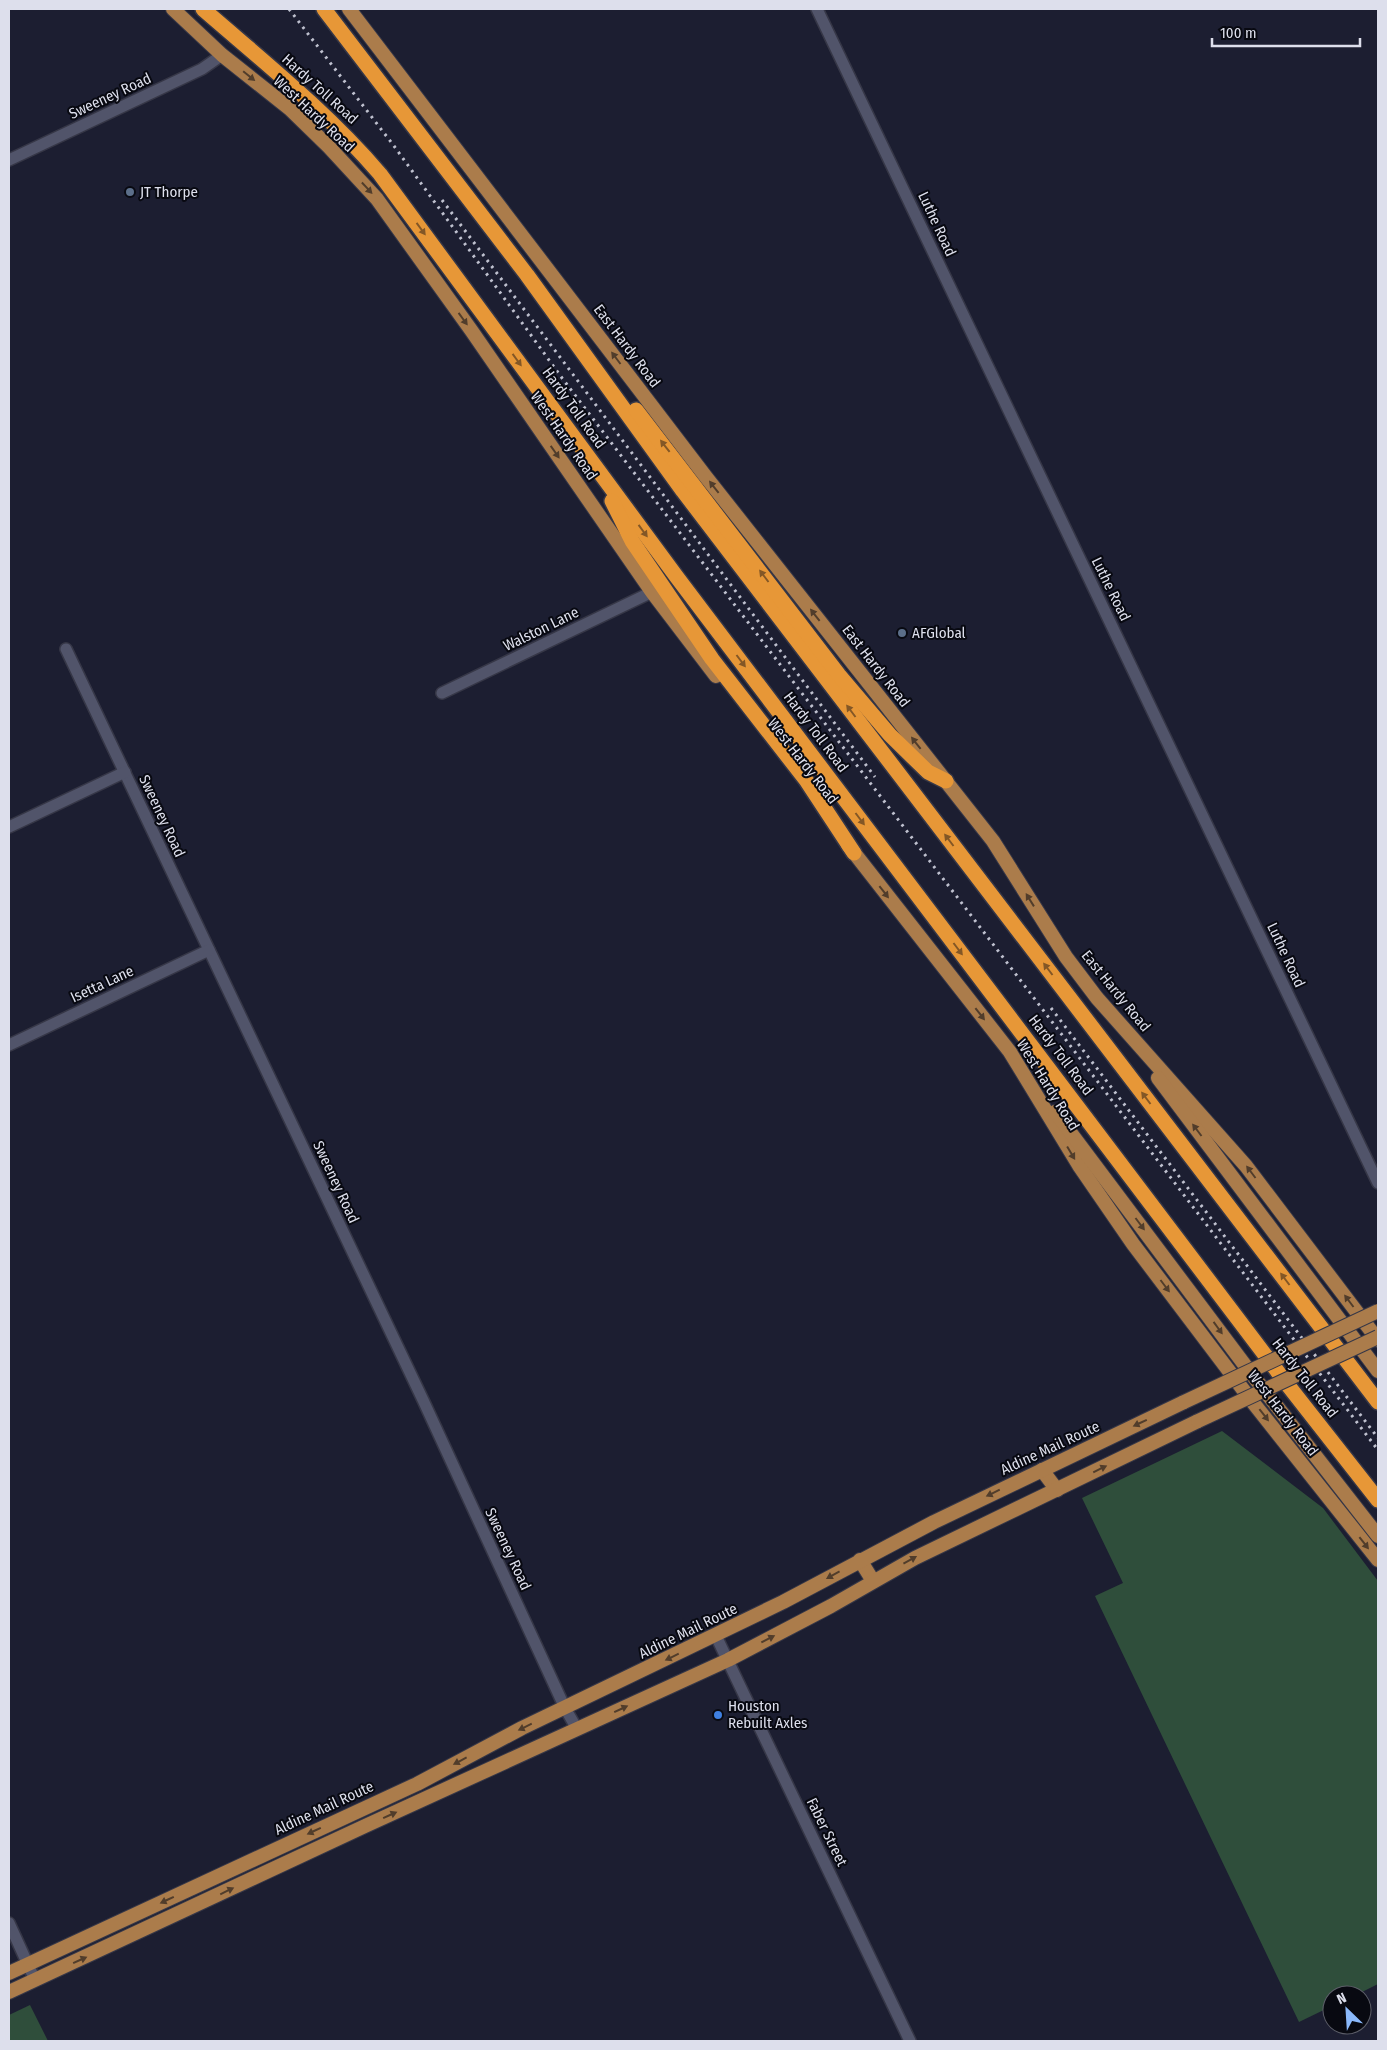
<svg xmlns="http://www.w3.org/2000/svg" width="1387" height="2050" font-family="'Fira Sans Condensed',sans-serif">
	<rect width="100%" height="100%" fill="#1c1e31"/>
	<g fill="#2f4e3b">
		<polygon points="1222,1431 1323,1508 1378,1581 1378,1984 1356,1995 1332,1995 1332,2006 1299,2022 1095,1596 1123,1583 1082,1498"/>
		<polygon points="30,2005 48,2041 9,2041 9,2015"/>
	</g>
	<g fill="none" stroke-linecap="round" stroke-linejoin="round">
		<g stroke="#363747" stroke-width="14">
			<g id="minor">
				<polyline points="817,9 1378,1183"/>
				<polyline points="9,160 202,69 222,55"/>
				<polyline points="66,649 423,1400 565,1708 577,1729"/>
				<polyline points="442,693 652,592"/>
				<polyline points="9,827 125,772"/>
				<polyline points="9,1045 209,950"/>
				<polyline points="716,1636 910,2041"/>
				<polyline points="9,1923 35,1980"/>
			</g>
		</g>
		<g stroke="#363747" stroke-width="16">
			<g id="major">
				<polyline points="173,9 222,55 290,109 329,147 377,199 471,330 652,592 716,676"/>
				<polyline points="349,9 706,477 993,841 1066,957 1097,998 1246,1166 1378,1340"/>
				<polyline points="848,845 1010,1052 1080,1167 1133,1244 1251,1400 1378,1560"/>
				<polyline points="1158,1078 1378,1371"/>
				<polyline points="1055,1112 1250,1372 1378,1536"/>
				<polyline points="1042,1470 1057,1490"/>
				<polyline points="860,1560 873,1581"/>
				<polyline points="9,1973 417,1784 522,1728 783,1602 934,1522 1184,1402"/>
				<polyline points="9,1992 365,1826 728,1660 831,1606 915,1558 1198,1421"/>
			</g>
		</g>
		<g stroke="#363747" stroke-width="18">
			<g id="highway">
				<path d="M203,9C264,62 327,112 380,174L676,576L1287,1384L1378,1500"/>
				<polyline points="324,9 527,275 683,491 1378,1402"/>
				<polyline points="636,410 839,675 890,735 928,772 946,781"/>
				<polyline points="612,501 632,541 712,659 806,780 854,853"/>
			</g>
		</g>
		<use href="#minor" stroke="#51546a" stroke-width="11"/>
		<use href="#major" stroke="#ab7c4b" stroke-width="14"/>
		<use href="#highway" stroke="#e79737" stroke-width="15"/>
		<g stroke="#bfc1cf" stroke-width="3" stroke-dasharray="2.5 5" stroke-linecap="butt">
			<polyline points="289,9 394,146 562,378 1378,1450"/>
			<polyline points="442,200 875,777"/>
			<polyline points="1051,1008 1378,1438"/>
		</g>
		<g stroke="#363747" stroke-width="16" stroke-linecap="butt">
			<g id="major-bridge">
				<polyline points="1184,1402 1378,1311"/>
				<polyline points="1198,1421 1378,1337"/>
			</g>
		</g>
		<use href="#major-bridge" stroke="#ab7c4b" stroke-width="14"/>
	</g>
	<defs><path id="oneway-solid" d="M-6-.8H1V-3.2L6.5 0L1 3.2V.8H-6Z" transform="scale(1.25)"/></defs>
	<g fill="#513d2b">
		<use href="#oneway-solid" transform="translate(249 76) rotate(39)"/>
		<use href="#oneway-solid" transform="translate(367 188) rotate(47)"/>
		<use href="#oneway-solid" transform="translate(463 319) rotate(54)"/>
		<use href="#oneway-solid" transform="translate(616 358) rotate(-127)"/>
		<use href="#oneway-solid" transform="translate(555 452) rotate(55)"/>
		<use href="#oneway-solid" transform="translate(714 487) rotate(-128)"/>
		<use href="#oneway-solid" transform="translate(815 615) rotate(-128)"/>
		<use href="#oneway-solid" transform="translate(916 743) rotate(-128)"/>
		<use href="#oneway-solid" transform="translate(884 892) rotate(52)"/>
		<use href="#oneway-solid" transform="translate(1030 900) rotate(-122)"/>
		<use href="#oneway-solid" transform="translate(980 1014) rotate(52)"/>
		<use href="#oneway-solid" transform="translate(1197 1130) rotate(-127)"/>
		<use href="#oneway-solid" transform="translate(1071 1153) rotate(59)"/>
		<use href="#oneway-solid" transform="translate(1251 1172) rotate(-127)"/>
		<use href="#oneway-solid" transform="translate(1140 1224) rotate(53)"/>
		<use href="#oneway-solid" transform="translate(1165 1286) rotate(53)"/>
		<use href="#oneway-solid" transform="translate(1349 1301) rotate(-127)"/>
		<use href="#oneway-solid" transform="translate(1218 1328) rotate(54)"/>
		<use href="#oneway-solid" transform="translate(1264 1415) rotate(52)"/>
		<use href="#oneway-solid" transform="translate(1140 1423) rotate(155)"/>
		<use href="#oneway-solid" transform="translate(1100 1469) rotate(-26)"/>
		<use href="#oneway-solid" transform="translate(993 1493) rotate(154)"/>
		<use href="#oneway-solid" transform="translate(1364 1543) rotate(52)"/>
		<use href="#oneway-solid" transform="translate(910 1560) rotate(-29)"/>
		<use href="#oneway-solid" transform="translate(833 1575) rotate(151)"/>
		<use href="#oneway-solid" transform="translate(768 1639) rotate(-27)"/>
		<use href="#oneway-solid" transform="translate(672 1657) rotate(154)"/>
		<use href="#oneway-solid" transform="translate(621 1709) rotate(-25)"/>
		<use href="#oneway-solid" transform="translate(525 1727) rotate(154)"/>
		<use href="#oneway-solid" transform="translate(460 1761) rotate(152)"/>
		<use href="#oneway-solid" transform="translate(390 1815) rotate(-24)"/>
		<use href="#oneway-solid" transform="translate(314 1831) rotate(155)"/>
		<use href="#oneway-solid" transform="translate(227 1891) rotate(-26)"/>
		<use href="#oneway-solid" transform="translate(167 1900) rotate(155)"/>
		<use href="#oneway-solid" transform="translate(80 1960) rotate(-24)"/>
	</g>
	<g fill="#835726">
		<use href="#oneway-solid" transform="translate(421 229) rotate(54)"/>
		<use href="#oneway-solid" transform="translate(517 360) rotate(54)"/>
		<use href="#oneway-solid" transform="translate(665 446) rotate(-128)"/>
		<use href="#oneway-solid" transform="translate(643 531) rotate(54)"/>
		<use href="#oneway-solid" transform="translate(764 576) rotate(-127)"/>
		<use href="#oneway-solid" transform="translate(741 661) rotate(53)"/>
		<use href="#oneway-solid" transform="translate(851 711) rotate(-127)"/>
		<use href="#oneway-solid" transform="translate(860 819) rotate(53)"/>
		<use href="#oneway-solid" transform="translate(949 840) rotate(-127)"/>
		<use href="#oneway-solid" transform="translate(958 949) rotate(53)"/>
		<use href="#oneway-solid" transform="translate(1048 969) rotate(-127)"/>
		<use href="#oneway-solid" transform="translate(1146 1098) rotate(-127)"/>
		<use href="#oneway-solid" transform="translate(1285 1279) rotate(-127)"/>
	</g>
	<g fill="#5c6f8a" stroke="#080911" stroke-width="2">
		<circle cx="130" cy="192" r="5"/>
		<circle cx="902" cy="633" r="5"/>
	</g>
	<circle fill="#3f7fe0" stroke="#080911" stroke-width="2" cx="718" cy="1715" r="5"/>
	<g text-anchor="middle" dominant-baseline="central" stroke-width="4" stroke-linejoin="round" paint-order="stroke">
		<g font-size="15" fill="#dddfec" stroke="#080911">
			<text transform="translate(320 89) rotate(42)">Hardy Toll Road</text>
			<text transform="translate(110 96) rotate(-25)">Sweeney Road</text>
			<text transform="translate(314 114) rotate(43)">West Hardy Road</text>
			<text transform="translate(937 224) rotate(65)">Luthe Road</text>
			<text transform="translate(627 346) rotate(53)">East Hardy Road</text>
			<text transform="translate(574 408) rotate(54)">Hardy Toll Road</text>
			<text transform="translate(564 436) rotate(55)">West Hardy Road</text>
			<text transform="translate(1111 589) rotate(64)">Luthe Road</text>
			<text transform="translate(541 629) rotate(-26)">Walston Lane</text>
			<text transform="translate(876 666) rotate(52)">East Hardy Road</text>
			<text transform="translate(816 732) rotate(53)">Hardy Toll Road</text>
			<text transform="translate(803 761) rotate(52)">West Hardy Road</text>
			<text transform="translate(162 816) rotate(65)">Sweeney Road</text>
			<text transform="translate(1286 955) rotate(65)">Luthe Road</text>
			<text transform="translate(102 984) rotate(-25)">Isetta Lane</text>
			<text transform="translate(1116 991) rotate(51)">East Hardy Road</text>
			<text transform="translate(1061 1055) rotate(53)">Hardy Toll Road</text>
			<text transform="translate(1048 1085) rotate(58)">West Hardy Road</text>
			<text transform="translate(336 1182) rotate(65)">Sweeney Road</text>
			<text transform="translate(1305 1378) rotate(52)">Hardy Toll Road</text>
			<text transform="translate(1283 1413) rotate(52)">West Hardy Road</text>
			<text transform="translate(1050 1448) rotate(-25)">Aldine Mail Route</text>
			<text transform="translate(508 1549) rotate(65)">Sweeney Road</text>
			<text transform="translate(688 1631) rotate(-26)">Aldine Mail Route</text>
			<text transform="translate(324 1808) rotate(-25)">Aldine Mail Route</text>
			<text transform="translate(827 1832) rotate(64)">Faber Street</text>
		</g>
		<g font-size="15" fill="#dddfec" stroke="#080911" text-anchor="start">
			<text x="140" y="192">JT Thorpe</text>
			<text x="912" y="633">AFGlobal</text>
			<text x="728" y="1706">Houston<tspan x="728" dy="17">Rebuilt Axles</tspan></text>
		</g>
	</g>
	<rect width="1387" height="2050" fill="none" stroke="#dddfec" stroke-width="20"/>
	<g transform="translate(1347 2010) rotate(335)"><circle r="24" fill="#080911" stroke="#5d5f69"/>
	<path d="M0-4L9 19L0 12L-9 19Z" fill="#8bb9fc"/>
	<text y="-8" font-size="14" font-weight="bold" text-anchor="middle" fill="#dddfec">N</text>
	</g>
	<path d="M1212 38v8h148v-8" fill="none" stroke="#dddfec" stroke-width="2.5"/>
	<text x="1220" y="38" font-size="15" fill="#dddfec" stroke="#080911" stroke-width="4" paint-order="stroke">100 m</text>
</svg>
